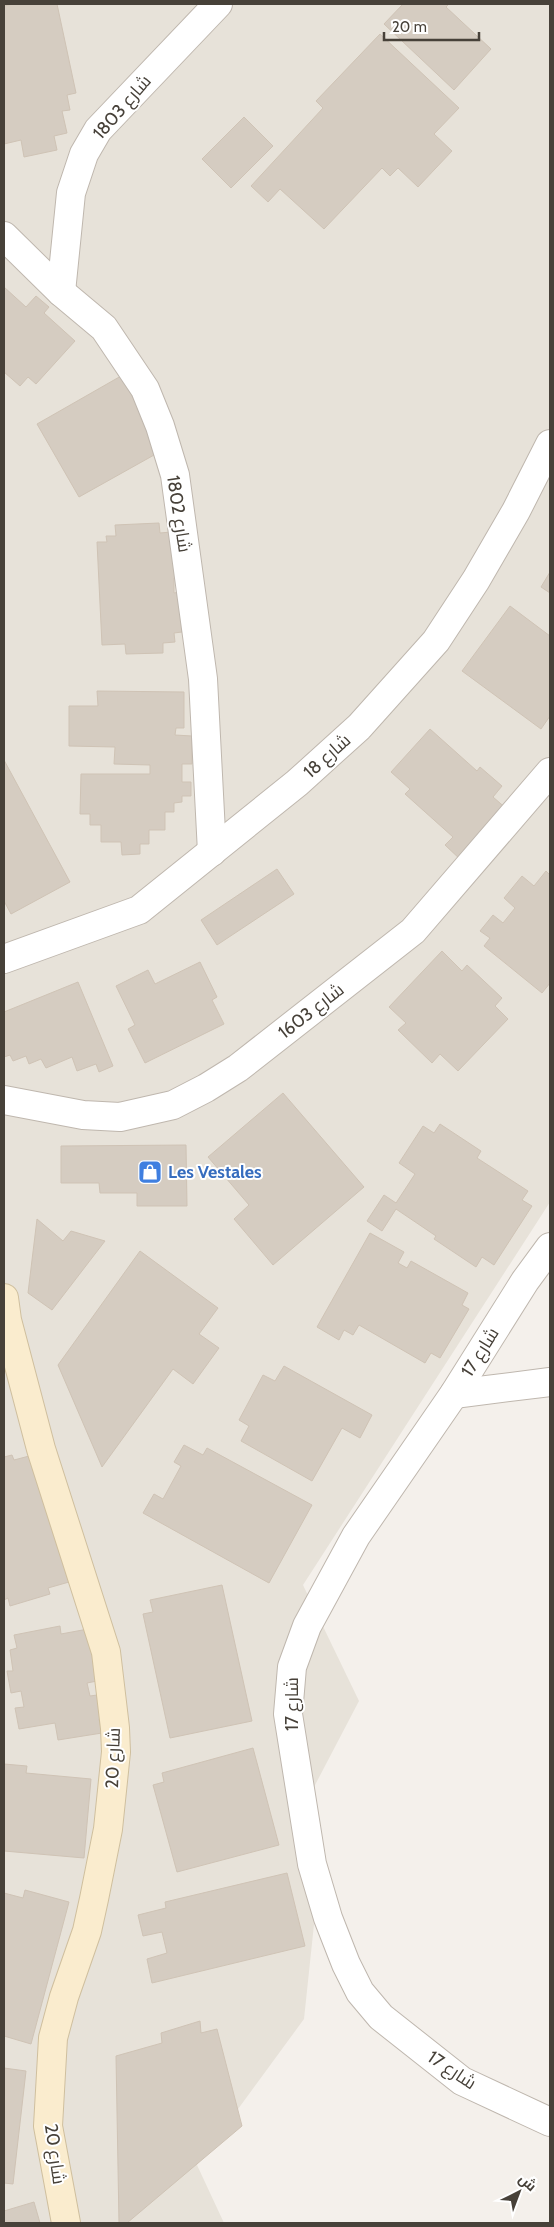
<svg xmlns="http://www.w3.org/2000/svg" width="554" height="2227" font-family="Cabin,Cairo,sans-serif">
	<rect width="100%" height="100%" fill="#f4f0eb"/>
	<polygon fill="#e7e2d9" points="4,4 550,4 550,1202 303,1585 359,1701 292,1829 317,1896 304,2019 197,2165 224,2223 4,2223"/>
	<g fill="#d5ccc1" stroke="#cfc3b5">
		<polygon points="13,4 57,4 76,93 67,95 70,110 62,111 67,133 54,136 57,150 24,157 21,140 4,144 4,6"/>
		<polygon points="403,4 449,4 446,7 491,49 454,90 384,24"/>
		<polygon points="380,34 459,108 434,134 452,151 418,187 398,168 390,176 382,168 324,229 280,189 268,202 251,186 323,108 316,101"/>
		<polygon points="244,117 273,146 231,188 202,159"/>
		<polygon points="4,287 26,307 36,296 49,307 44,313 75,341 36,384 28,377 20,386 4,372"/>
		<polygon points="121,376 163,450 79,497 37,424"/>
		<polygon points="159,523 160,533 171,532 179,578 174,578 174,593 180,592 182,632 174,633 175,642 163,643 163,653 126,654 125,644 102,645 97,542 107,542 106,536 116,536 115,525"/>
		<polygon points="550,572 550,593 541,587"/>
		<polygon points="510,606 550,636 550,716 541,729 462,671"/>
		<polygon points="97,691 184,692 184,728 176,728 175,735 192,736 192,764 182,764 182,782 191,782 191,796 182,796 182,802 174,803 174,812 165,812 165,830 149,830 149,844 140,844 140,854 122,855 121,842 101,842 101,825 90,825 90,814 80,814 81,774 150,774 150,765 114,764 115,747 69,746 69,706 98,706"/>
		<polygon points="430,729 477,771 480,767 502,786 493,797 508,810 462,861 445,845 453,837 405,794 410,789 391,772"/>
		<polygon points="4,760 70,882 11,914 4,901"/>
		<polygon points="277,869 294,894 217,945 201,920"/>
		<polygon points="546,871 550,875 550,983 542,993 484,946 490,938 480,931 493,915 503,923 515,908 504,898 522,876 534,886"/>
		<polygon points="442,951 462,971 467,965 502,998 495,1006 508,1019 458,1071 440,1054 432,1063 398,1030 406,1023 389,1007"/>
		<polygon points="200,962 217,997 212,1000 224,1024 145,1063 128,1029 135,1025 116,986 148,970 155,984"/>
		<polygon points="78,982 113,1066 99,1072 96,1064 77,1071 72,1057 46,1068 41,1059 29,1064 26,1056 13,1061 10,1055 4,1057 4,1012"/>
		<polygon points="283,1093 364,1187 273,1265 234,1219 249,1205 208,1157"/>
		<polygon points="440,1124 481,1151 477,1158 528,1191 522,1200 532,1206 494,1265 482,1257 476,1267 434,1239 436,1236 396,1209 382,1231 367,1221 384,1195 396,1203 415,1174 399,1163 423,1126 434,1133"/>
		<polygon points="186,1145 187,1206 137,1206 137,1193 100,1193 99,1183 61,1183 61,1146"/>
		<polygon points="37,1219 63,1241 71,1231 105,1241 52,1310 28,1293"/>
		<polygon points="370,1233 404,1252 398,1263 407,1268 411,1261 468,1293 462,1305 469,1309 440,1358 431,1353 425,1363 359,1325 353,1335 344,1330 339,1340 317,1327"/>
		<polygon points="140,1251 218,1308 199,1334 219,1348 193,1384 173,1369 102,1467 58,1365"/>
		<polygon points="284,1366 372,1415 360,1438 342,1428 312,1481 241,1441 249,1426 239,1420 263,1375 275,1381"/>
		<polygon points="184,1445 203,1455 207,1448 312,1505 269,1583 143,1513 154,1494 163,1499 181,1466 174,1462"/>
		<polygon points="12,1455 14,1460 33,1455 69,1582 48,1588 50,1594 10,1606 8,1598 4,1600 4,1457"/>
		<polygon points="222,1585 252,1721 170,1738 143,1614 153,1612 150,1600"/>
		<polygon points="60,1626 61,1634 88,1629 97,1681 87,1683 90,1696 97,1695 98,1703 104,1702 106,1718 99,1719 102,1733 58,1740 55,1723 19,1729 15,1708 24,1707 21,1691 11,1693 7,1671 13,1671 10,1650 17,1648 14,1635"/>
		<polygon points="253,1748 279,1845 177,1872 153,1785 164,1782 162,1773"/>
		<polygon points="4,1764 27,1766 26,1773 91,1779 84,1858 4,1851"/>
		<polygon points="287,1873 305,1946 152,1983 147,1959 167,1953 162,1932 143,1936 138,1915 166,1908 165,1902"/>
		<polygon points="25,1890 69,1902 31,2044 4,2036 4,1893 23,1898"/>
		<polygon points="200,2021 201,2033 217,2029 242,2126 127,2223 119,2223 116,2056 162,2043 161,2033"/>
		<polygon points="4,2068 26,2071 13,2184 4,2183"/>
		<polygon points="34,2202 40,2223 4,2223 4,2211"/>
	</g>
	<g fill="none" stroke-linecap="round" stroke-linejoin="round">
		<g stroke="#bfb7ae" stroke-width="30">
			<g id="street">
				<polyline points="4,236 61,292 104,328 145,389 160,426 175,475 203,679 212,852"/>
				<polyline points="61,292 71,193 84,154 98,130 218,4"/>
				<polyline points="4,959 139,910 297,783 359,727 436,641 476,580 516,511 550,444"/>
				<polyline points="4,1100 83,1115 120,1117 173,1105 206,1088 238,1068 413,931 550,772"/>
				<polyline points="550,1247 525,1281 454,1394 356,1536 307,1626 292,1667 288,1714 312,1864 328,1918 346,1964 360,1992 381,2017 462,2081 550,2122"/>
				<polyline points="454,1394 550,1382"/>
			</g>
		</g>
		<g stroke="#cfbf9e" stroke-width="30">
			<polyline id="secondary" points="4,1298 7,1320 41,1449 106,1652 115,1728 116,1752 108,1829 94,1899 87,1931 64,1997 53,2038 48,2126 66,2223"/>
		</g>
		<use href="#street" stroke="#fff" stroke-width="28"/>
		<use href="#secondary" stroke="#faecce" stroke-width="28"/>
	</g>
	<defs>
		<g id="shop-square" transform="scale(1.25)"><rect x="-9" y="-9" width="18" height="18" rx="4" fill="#3f7fe0" stroke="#fff"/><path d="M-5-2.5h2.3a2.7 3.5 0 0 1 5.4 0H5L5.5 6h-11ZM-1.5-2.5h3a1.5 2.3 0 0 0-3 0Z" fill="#fff"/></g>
	</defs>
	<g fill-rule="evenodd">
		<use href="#shop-square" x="150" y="1172"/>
	</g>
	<g text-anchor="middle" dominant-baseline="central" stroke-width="4" stroke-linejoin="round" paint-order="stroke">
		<g font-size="18" fill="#474139" stroke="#fff">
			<text transform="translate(122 107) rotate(-49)">شارع 1803</text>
			<text transform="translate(179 514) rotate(81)">شارع 1802</text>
			<text transform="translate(327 756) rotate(-42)">شارع 18</text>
			<text transform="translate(311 1011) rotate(-38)">شارع 1603</text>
			<text transform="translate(480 1352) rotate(-58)">شارع 17</text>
			<text transform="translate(292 1704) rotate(-90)">شارع 17</text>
			<text transform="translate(113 1758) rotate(-88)">شارع 20</text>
			<text transform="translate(452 2070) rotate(34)">شارع 17</text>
			<text transform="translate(55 2154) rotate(82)">شارع 20</text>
		</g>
		<g font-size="18" font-weight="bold" fill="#366cbe" stroke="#fff" text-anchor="start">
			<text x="168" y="1172">Les Vestales</text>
		</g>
	</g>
	<rect width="554" height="2227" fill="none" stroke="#474139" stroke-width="10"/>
	<g transform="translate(519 2192) rotate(42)" stroke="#ffffff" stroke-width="4" paint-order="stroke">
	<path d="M0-4L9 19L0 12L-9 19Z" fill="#474139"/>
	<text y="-8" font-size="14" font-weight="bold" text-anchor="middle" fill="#474139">ش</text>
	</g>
	<path d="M384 32v8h95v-8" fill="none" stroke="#474139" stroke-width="2.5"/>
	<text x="392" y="32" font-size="15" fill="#474139" stroke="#ffffff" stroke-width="4" paint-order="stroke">20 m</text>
</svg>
